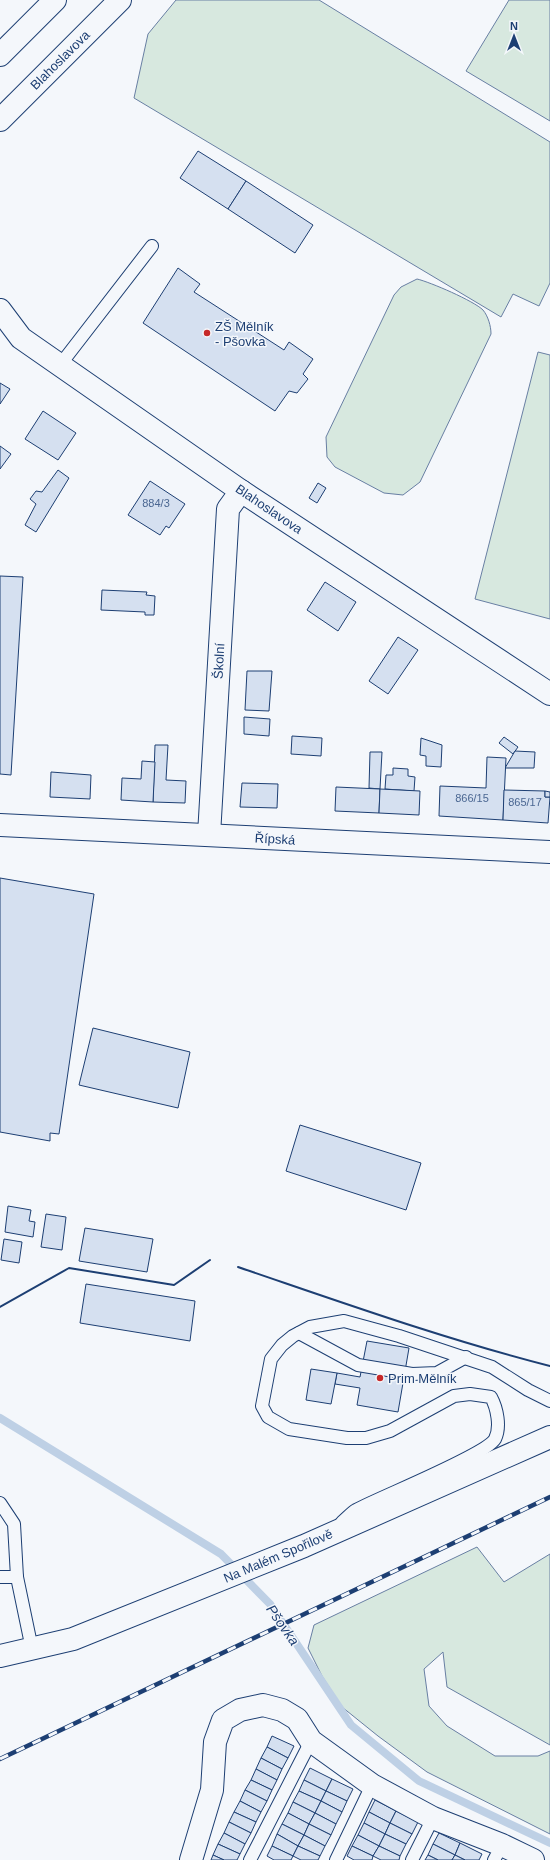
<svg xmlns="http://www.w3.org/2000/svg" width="550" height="1860" font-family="Helvetica,sans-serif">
	<rect width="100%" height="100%" fill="#f4f7fb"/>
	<g fill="#d7e8df" stroke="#687fa3">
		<polygon points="176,0 319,0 550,142 550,283 539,306 513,294 501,317 134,98 148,34"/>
		<polygon points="509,0 550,0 550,121 466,71"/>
		<path d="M417,279C430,282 474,301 483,310C488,316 491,326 491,334L420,482L403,495L384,493L335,467L327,457L326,437L394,295L401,287Z"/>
		<polygon points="538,352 550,355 550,619 475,599"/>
		<polygon points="477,1547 504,1582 550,1554 550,1745 447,1687 443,1652 424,1669 429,1706 447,1726 495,1756 538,1756 550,1751 550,1834 427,1772 378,1736 342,1707 322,1676 308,1648 314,1625"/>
	</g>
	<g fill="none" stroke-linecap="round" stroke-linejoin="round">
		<polyline stroke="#bed0e5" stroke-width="8" points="0,1418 221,1554 270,1604 351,1725 419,1781 550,1843"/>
	</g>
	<g fill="#d5e0f0" stroke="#1d3f73">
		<polygon points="198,151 246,181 228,209 180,178"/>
		<polygon points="246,181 313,225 295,253 228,209"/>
		<polygon points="178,268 200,284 194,292 284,350 289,342 313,359 303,374 308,379 297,393 289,391 275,411 143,323"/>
		<polygon points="0,383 10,389 0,404"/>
		<polygon points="43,411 76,433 58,460 25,439"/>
		<polygon points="0,446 11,454 0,469"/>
		<polygon points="58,470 69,478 36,532 25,525 36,504 30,499 36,491 42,492"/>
		<polygon points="150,481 185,504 169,528 166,526 160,535 128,515"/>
		<polygon points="318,483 326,488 317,503 309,498"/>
		<polygon points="0,576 23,577 11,775 0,774"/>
		<polygon points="325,582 356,602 338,631 307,610"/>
		<polygon points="102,590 147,592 146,595 155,596 154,615 145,615 145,612 101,610"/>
		<polygon points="398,637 418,650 388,694 369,681"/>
		<polygon points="247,671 272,671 269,711 245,710"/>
		<polygon points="244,717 270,719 269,736 244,734"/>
		<polygon points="292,736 322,738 321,756 291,754"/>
		<polygon points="504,737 518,747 513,754 499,743"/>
		<polygon points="421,738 442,745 441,767 426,766 426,756 420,755"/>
		<polygon points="155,745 168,745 166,780 186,781 185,803 153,802"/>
		<polygon points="515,751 535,752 534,768 505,768"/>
		<polygon points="370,752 382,752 380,789 369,788"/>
		<polygon points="487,757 506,758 503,820 439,816 440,786 486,788"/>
		<polygon points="142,761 155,762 153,802 121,800 122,778 141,779"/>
		<polygon points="393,768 408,769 408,776 415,777 414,791 385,789 386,775 393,775"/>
		<polygon points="51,772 91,775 90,799 50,797"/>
		<polygon points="242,783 278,784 277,808 240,807"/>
		<polygon points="336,787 380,789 379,813 335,811"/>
		<polygon points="380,789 420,791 419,815 379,813"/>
		<polygon points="504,790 545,791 545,797 550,797 548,823 503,820"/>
		<polygon points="545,791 550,792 550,797 545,797"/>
		<polygon points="0,878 94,894 59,1134 50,1133 50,1141 0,1132"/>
		<polygon points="93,1028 190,1052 178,1108 79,1085"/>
		<polygon points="300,1125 421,1163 406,1210 286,1171"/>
		<polygon points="8,1206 31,1210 29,1221 35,1222 33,1237 5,1232"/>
		<polygon points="46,1214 66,1217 62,1250 41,1247"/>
		<polygon points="85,1228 153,1239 147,1272 79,1261"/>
		<polygon points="4,1239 22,1242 19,1263 1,1260"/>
		<polygon points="86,1284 195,1301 190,1341 80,1323"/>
		<polygon points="367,1341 409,1348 398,1412 357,1405 360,1388 335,1384 337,1373 360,1377"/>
		<polygon points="311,1369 337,1373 331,1404 306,1400"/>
		<polygon points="272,1736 294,1746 288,1758 267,1747"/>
		<polygon points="267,1747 288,1758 282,1769 261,1758"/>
		<polygon points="261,1758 282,1769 277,1780 256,1769"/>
		<polygon points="310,1768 332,1779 326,1791 304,1780"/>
		<polygon points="256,1769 277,1780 272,1790 251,1780"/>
		<polygon points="332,1779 353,1789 347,1801 326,1791"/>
		<polygon points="251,1780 272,1790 267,1801 245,1790"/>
		<polygon points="304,1780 326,1791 321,1801 299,1791"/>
		<polygon points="245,1790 267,1801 261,1812 240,1801"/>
		<polygon points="299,1791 321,1801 315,1813 293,1802"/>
		<polygon points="326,1791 347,1801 342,1812 321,1801"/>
		<polygon points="375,1800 396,1811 390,1823 369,1812"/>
		<polygon points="240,1801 261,1812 256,1822 234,1812"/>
		<polygon points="321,1801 342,1812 336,1824 315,1813"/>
		<polygon points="293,1802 315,1813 309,1824 288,1813"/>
		<polygon points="396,1811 418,1822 412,1834 390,1823"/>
		<polygon points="234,1812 256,1822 251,1833 229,1822"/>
		<polygon points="369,1812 390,1823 385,1834 364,1823"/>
		<polygon points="288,1813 309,1824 304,1835 282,1824"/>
		<polygon points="315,1813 336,1824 331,1835 309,1824"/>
		<polygon points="229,1822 251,1833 245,1844 224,1833"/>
		<polygon points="364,1823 385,1834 379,1846 358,1835"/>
		<polygon points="390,1823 412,1834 406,1844 385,1834"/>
		<polygon points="282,1824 304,1835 298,1846 277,1834"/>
		<polygon points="309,1824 331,1835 325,1846 304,1835"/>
		<polygon points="224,1833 245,1844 240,1854 218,1844"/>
		<polygon points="439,1833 460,1843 455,1855 433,1844"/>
		<polygon points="277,1834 298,1846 293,1856 272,1846"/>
		<polygon points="385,1834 406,1844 400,1856 379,1846"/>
		<polygon points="304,1835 325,1846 320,1856 298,1846"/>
		<polygon points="358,1835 379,1846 373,1856 352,1846"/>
		<polygon points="460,1843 482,1854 479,1860 465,1860 455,1855"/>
		<polygon points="218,1844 240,1854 237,1860 224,1860 213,1855"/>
		<polygon points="433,1844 455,1855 452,1860 438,1860 428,1855"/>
		<polygon points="272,1846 293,1856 291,1860 274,1860 267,1856"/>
		<polygon points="298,1846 320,1856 318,1860 301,1860 293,1856"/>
		<polygon points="352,1846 373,1856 372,1860 354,1860 347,1856"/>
		<polygon points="379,1846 400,1856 399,1860 381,1860 373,1856"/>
		<polygon points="213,1855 224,1860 211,1860"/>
		<polygon points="428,1855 438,1860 425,1860"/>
		<polygon points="455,1855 465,1860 452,1860"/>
	</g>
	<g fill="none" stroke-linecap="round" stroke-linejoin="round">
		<g stroke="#1d3f73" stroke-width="14">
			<g id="lane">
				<polyline points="60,365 152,246"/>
				<polyline points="299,1333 358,1365 412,1374 437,1373 466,1357"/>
				<polyline points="0,1503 14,1524 17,1577"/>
				<path d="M342,1522C347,1518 351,1513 356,1510C380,1497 486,1455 495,1439C501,1427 497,1408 491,1397L470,1394L454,1396L390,1431L366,1438H347L289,1429L268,1417L262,1406L271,1359L282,1345L293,1336L310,1327L344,1321L399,1336L492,1367L528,1390L550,1401"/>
				<polyline points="0,1577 17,1577 32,1649"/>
				<polyline points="250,1860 311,1741"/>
				<polyline points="336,1860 372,1785"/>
				<polyline points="412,1860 433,1818"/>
				<polyline points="494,1860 502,1845"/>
			</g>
		</g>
		<g stroke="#1d3f73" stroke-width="24">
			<g id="street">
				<polyline points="0,120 120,0"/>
				<polyline points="0,310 21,338 241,491 550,694"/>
				<polyline points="0,825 550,852"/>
				<polyline points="209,835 228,509 241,491"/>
				<polyline points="191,1860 212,1790 215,1742 223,1720 240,1710 263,1705 282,1710 297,1719 311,1741 372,1785 433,1818 502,1845 533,1860"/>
			</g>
		</g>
		<g stroke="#1d3f73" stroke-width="24">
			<polyline id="secondary" points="0,1656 73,1639 304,1546 550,1437"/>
		</g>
		<g stroke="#1d3f73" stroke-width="24">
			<polyline id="primary" points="0,55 55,0"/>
		</g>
		<use href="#lane" stroke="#f4f7fb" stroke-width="12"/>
		<use href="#street" stroke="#f4f7fb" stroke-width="22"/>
		<use href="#secondary" stroke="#f4f7fb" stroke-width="22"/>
		<use href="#primary" stroke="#f4f7fb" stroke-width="22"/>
		<g stroke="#1d3f73" stroke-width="4.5">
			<polyline id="rail" points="0,1759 550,1497"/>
		</g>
		<use href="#rail" stroke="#f4f7fb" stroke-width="3" stroke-dasharray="9" stroke-linecap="butt"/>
		<g stroke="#1d3f73" stroke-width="2">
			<path d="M238,1267C341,1302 444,1339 550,1366"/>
			<polyline points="0,1307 69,1268 174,1285 210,1260"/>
		</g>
	</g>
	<g fill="#c62828" stroke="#f4f7fb" stroke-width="1.5">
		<circle cx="207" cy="333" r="4"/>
		<circle cx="380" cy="1378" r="4"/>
	</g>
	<g text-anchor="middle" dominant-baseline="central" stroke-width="3" stroke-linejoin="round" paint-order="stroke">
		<g font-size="11" fill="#4b6792">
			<text x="156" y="503">884/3</text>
			<text x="472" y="798">866/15</text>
			<text x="525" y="802">865/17</text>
		</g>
		<g font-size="13" fill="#1d3f73" stroke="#f4f7fb">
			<text transform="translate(60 60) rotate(-45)">Blahoslavova</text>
			<text transform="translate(269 509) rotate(34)">Blahoslavova</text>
			<text transform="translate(219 661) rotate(-87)">Školní</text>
			<text transform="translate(275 839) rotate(3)">Řípská</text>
			<text transform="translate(278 1556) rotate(-23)">Na Malém Spořilově</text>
		</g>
		<g font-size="13" fill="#1d3f73" stroke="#f4f7fb" text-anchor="start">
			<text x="215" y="326">ZŠ Mělník<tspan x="215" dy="15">- Pšovka</tspan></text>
			<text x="388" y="1378">Prim Mělník</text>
		</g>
		<g font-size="14" font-style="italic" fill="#1d3f73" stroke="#f4f7fb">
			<text transform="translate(283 1625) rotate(55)">Pšovka</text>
		</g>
	</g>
	<g transform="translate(514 36)" stroke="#f4f7fb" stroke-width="3" paint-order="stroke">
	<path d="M0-3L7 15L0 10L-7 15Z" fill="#1d3f73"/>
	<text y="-6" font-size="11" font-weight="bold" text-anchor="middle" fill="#1d3f73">N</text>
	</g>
</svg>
